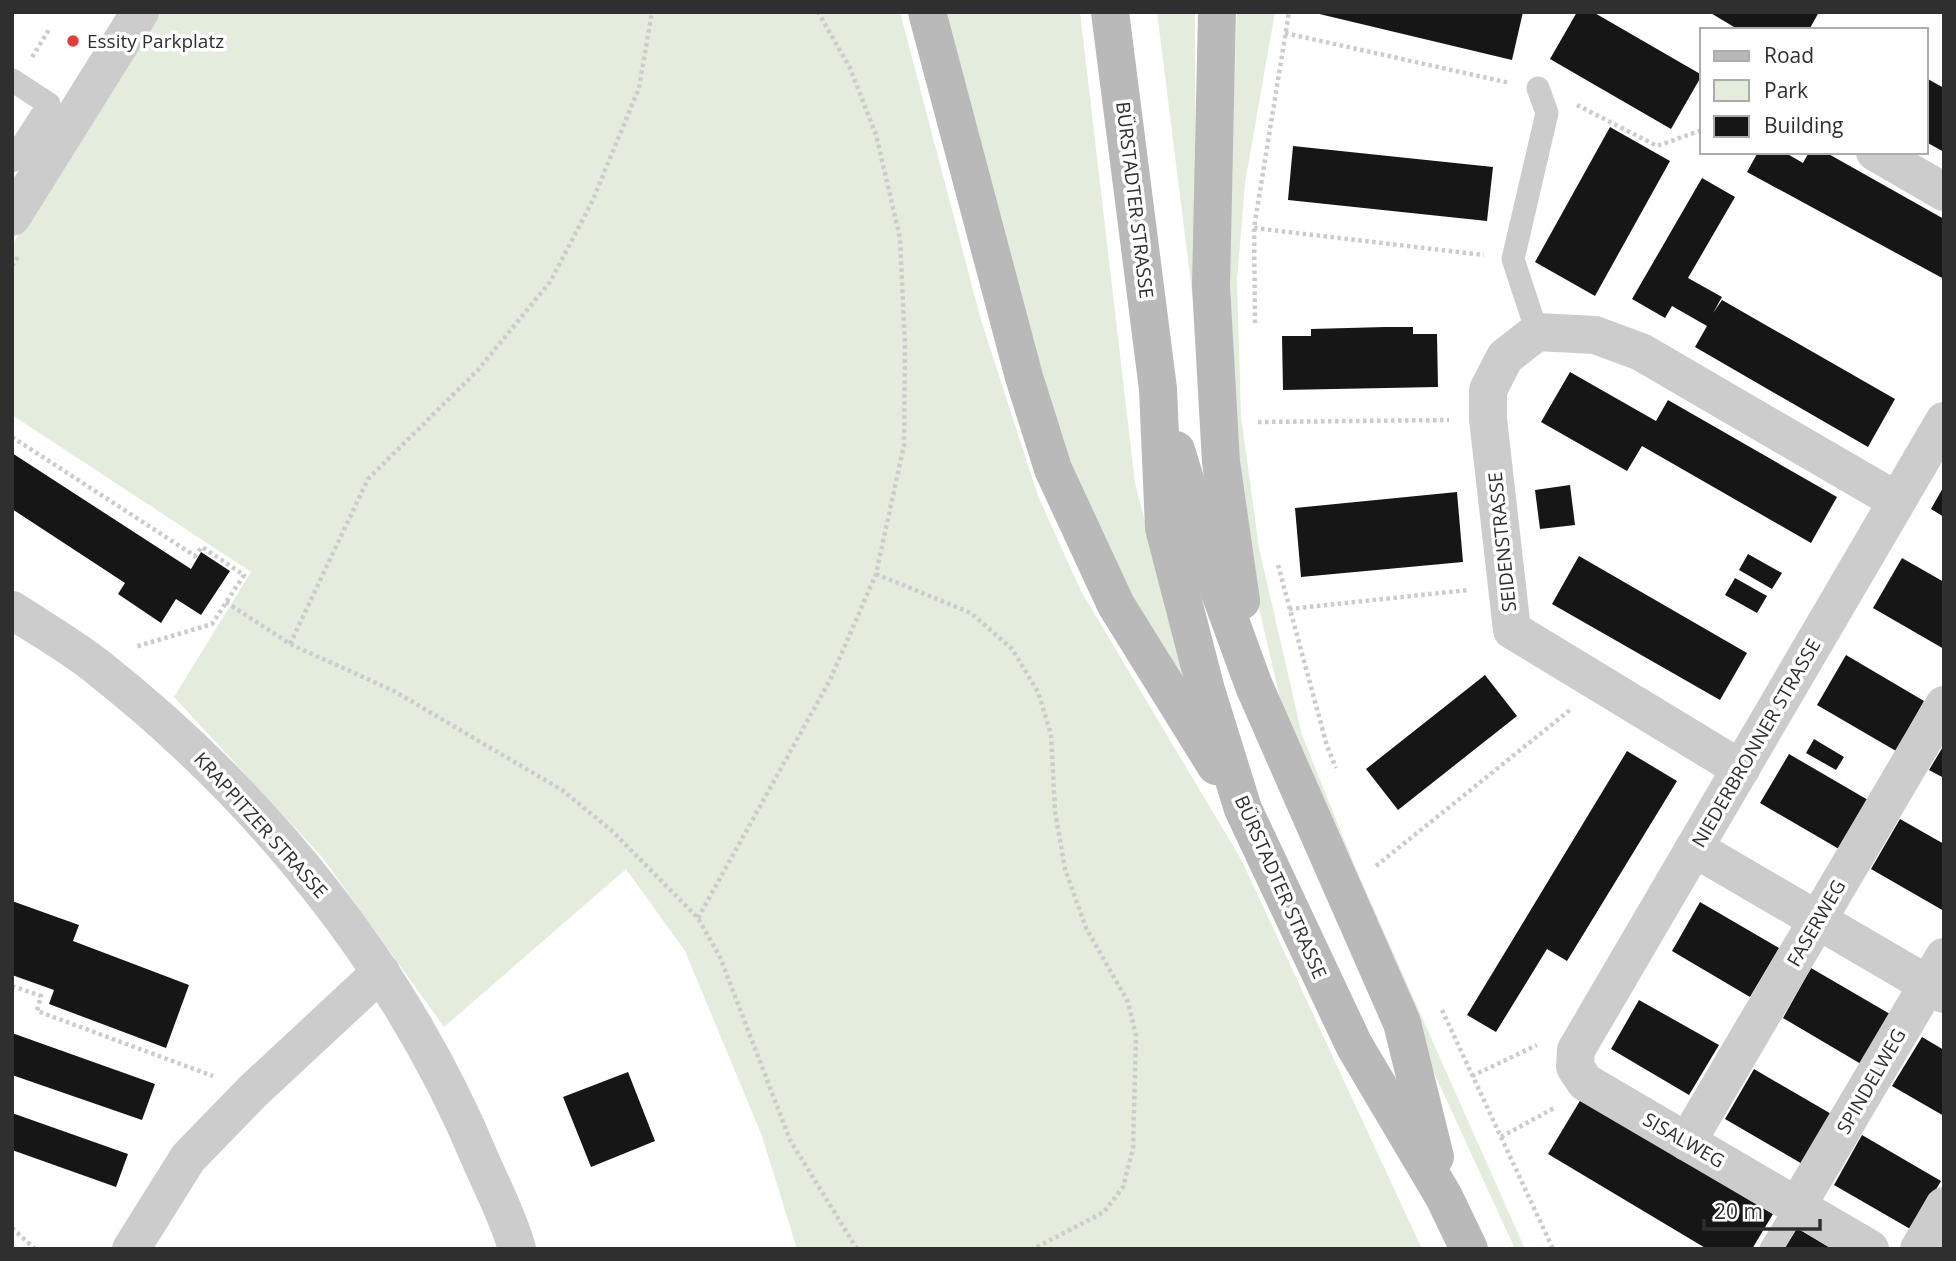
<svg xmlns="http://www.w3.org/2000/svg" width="1956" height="1261" font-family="'Open Sans',sans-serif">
	<rect width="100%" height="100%" fill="#fff"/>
	<g fill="#e4ecde">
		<polygon points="159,12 900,12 981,320 1038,496 1081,591 1242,861 1422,1249 797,1249 762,1136 685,951 626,869 444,1027 322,857 174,697 251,572 12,415 12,245"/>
		<polygon points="943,12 1080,12 1135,483 1189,692 1111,563 1056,425"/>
		<polygon points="1157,12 1195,12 1196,299 1193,300"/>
		<polygon points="1237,12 1275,12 1245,183 1237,280 1241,416 1259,548 1302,735 1356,869 1525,1249 1515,1249 1333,853 1281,702 1254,587 1225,371"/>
	</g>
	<g fill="#161616">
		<polygon points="1311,12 1523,12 1512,60"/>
		<polygon points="1577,12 1593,12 1702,75 1671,129 1550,59"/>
		<polygon points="1709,12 1819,12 1809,30 1739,30"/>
		<polygon points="1926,78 1944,88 1944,152 1926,142"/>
		<polygon points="1610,127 1670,161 1595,296 1535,262"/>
		<polygon points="1293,146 1493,167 1487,221 1288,200"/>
		<polygon points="1758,152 1784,152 1803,163 1809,152 1825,152 1944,219 1944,279 1747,172"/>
		<polygon points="1702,178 1735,197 1688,278 1722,297 1713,313 1722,300 1895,399 1868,447 1695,347 1707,326 1672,306 1665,318 1632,299"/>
		<polygon points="1385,327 1413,327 1413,334 1437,334 1438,387 1283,390 1282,336 1311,336 1311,329"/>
		<polygon points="1570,372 1656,421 1668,400 1837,497 1811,543 1642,446 1627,471 1541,422"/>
		<polygon points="12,453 191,569 201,552 230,571 201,615 176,599 161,623 118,594 125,583 12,509"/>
		<polygon points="1570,485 1575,525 1540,529 1535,490"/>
		<polygon points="1944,486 1944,517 1931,509"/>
		<polygon points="1457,492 1463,562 1301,577 1295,508"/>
		<polygon points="1748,554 1782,573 1772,589 1739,570"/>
		<polygon points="1579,556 1747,653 1720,700 1552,604"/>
		<polygon points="1902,558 1944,582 1944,649 1873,608"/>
		<polygon points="1735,578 1767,596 1757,613 1725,595"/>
		<polygon points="1846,655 1924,701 1896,751 1817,705"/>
		<polygon points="1485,675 1517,716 1398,810 1366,769"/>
		<polygon points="1814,739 1844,757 1836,770 1806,753"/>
		<polygon points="1944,745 1944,778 1929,770"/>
		<polygon points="1627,751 1677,781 1567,961 1547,949 1496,1032 1467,1015"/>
		<polygon points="1789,754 1868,800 1839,849 1760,803"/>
		<polygon points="1900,819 1944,844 1944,911 1871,869"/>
		<polygon points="12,901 79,925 73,941 189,985 166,1048 49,1004 54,990 12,975"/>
		<polygon points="1700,902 1779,948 1750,997 1672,951"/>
		<polygon points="1811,968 1890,1014 1861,1064 1783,1018"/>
		<polygon points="1639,1000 1719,1045 1689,1095 1611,1049"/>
		<polygon points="12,1033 155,1084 142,1120 12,1075"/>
		<polygon points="1922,1037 1944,1050 1944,1116 1892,1086"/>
		<polygon points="1754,1069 1833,1115 1804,1165 1725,1119"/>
		<polygon points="628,1072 655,1141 591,1167 563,1097"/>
		<polygon points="1581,1099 1773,1214 1752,1249 1707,1249 1548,1154"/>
		<polygon points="12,1113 128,1154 116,1187 12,1150"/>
		<polygon points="1862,1135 1941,1181 1912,1230 1834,1185"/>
		<polygon points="1797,1228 1832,1249 1784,1249"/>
	</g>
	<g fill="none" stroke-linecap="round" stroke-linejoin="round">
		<g stroke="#ccc" stroke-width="4.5" stroke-dasharray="3.5 3.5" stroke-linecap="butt">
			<polyline points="1285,33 1510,83"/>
			<polyline points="32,57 50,28"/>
			<polyline points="1577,105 1657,146 1702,130"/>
			<polyline points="1254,228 1484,255"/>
			<polyline points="12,266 19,255"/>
			<polyline points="1255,323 1254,228 1289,12"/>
			<polyline points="1258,422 1449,420"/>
			<polyline points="12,437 195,556 202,547 244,575 212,624 135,647"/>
			<polyline points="1278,565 1327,746 1336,768"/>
			<polyline points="876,574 971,613 1012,649 1038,692 1051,734 1055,811 1065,869 1086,928 1128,1002 1136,1036 1133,1148 1123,1187 1104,1212 1033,1249"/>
			<polyline points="226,602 290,644 394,691 562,790 611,830 698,918 720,957 790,1140 857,1249"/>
			<polyline points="1289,609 1468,590"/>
			<polyline points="290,644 368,479 478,370 550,282 592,202 639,88 652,12"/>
			<polyline points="1376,866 1570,710"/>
			<polyline points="698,918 830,680 876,574 904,445 905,346 900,238 876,135 850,68 818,12"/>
			<polyline points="12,986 41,996 37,1011 213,1076"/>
			<polyline points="1442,1010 1553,1249"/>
			<polyline points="1472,1076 1537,1045"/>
			<polyline points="1501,1137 1556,1107"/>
			<polyline points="12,1228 35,1249"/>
		</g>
		<g stroke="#ccc" stroke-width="23">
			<polyline points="12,80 49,104 12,161"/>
			<polyline points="1537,332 1513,259 1547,113 1538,88"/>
			<polyline points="1771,1249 1797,1206"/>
		</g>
		<g stroke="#ccc" stroke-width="38">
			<polyline points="1875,152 1944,192"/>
			<polyline points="12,217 140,12"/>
			<path d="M12,610C41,629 73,647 100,669C263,798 401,968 481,1161C493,1189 509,1219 517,1249"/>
			<polyline points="1741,769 1512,630 1488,419 1488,390 1505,357 1537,332 1595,335 1641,352 1897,501"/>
			<polyline points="1694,848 1944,994"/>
			<polyline points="1687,1142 1944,705"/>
			<polyline points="1797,1206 1944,957"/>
			<polyline points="131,1249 188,1158 253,1091 381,972"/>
			<polyline points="1870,1249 1585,1082 1575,1067 1576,1050 1944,421"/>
			<polyline points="1919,1249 1944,1206"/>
		</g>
		<g stroke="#b9b9b9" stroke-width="38">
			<polyline points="927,12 1024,377 1053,469 1116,605 1216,766"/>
			<polyline points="1110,12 1158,389 1164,528 1206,690 1243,809 1354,1045 1444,1197 1469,1249"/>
			<polyline points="1217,12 1211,286 1221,462 1241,601"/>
			<polyline points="1176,450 1220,593 1254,686 1402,1023 1435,1157"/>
		</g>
	</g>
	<circle fill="#de3f3a" stroke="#fff" stroke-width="2.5" cx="73" cy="41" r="7"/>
	<g text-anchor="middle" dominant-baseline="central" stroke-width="7" stroke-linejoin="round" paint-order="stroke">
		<g font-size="19" fill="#2f2f2f" stroke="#fff" text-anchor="start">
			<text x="87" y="41">Essity Parkplatz</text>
		</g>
		<g font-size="19" fill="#2f2f2f" stroke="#fff">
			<text transform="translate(1135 200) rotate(83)">BÜRSTADTER STRASSE</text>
			<text transform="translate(1502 542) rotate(-96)">SEIDENSTRASSE</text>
			<text transform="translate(1756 743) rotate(-60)">NIEDERBRONNER STRASSE</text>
			<text transform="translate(261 825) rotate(48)">KRAPPITZER STRASSE</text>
			<text transform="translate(1281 887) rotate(66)">BÜRSTADTER STRASSE</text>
			<text transform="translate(1816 923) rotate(-60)">FASERWEG</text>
			<text transform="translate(1871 1081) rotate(-60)">SPINDELWEG</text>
			<text transform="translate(1684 1140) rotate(30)">SISALWEG</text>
		</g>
	</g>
	<rect width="1956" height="1261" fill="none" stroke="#2f2f2f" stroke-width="28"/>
	<rect x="1700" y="28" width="228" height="126" fill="#ffffff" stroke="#acacac" stroke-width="2"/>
	<rect x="1714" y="51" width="35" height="10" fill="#b9b9b9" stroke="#acacac" stroke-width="2"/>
	<text x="1764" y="63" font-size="21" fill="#2f2f2f">Road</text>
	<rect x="1714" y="80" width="35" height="21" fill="#e4ecde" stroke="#acacac" stroke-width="2"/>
	<text x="1764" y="98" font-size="21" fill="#2f2f2f">Park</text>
	<rect x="1714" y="116" width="35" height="21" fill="#161616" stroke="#acacac" stroke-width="2"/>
	<text x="1764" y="133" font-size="21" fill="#2f2f2f">Building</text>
	<path d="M1704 1219v10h116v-10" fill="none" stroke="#2f2f2f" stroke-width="3.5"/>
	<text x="1714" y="1219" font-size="21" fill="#2f2f2f" stroke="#ffffff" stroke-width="5" paint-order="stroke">20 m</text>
</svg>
